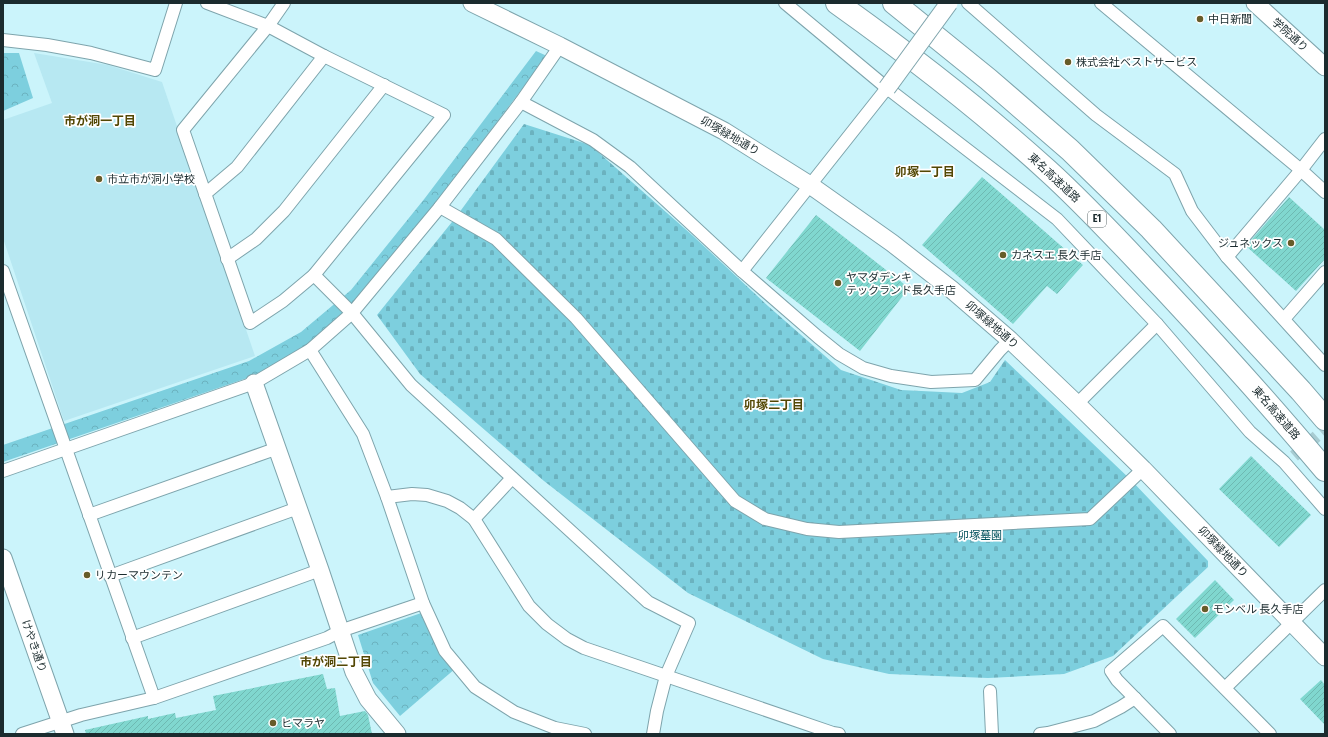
<svg xmlns="http://www.w3.org/2000/svg" width="1328" height="737" font-family="'Fira Sans Condensed','Noto Sans JP',sans-serif">
	<defs>
		<pattern id="cemetery-stones" width="16" height="16" patternUnits="userSpaceOnUse"><rect width="16" height="16" fill="#7dcfde"/><path d="M2 7V4a2 2 0 0 1 4 0v3zM10 15v-3a2 2 0 0 1 4 0v3z" fill="#6bb2bf"/></pattern>
		<pattern id="park-crowns" width="20" height="18" patternUnits="userSpaceOnUse"><rect width="20" height="18" fill="#7dcfde"/><path d="M2 6a3 3 0 1 1 6 0M12 15a3 3 0 1 1 6 0" fill="none" stroke="#6bb2bf"/></pattern>
		<pattern id="building-hatch" width="6" height="6" patternUnits="userSpaceOnUse"><rect width="6" height="6" fill="#80d7cf"/><path d="M-1 1l2-2M0 6l6-6M5 7l2-2" fill="none" stroke="#6eb9b2"/></pattern>
	</defs>
	<rect width="100%" height="100%" fill="#cbf4fb"/>
	<polygon fill="#b7e8f2" points="34,53 108,65 162,82 255,356 64,421 3,238 3,120 52,103"/>
	<polygon fill="url(#cemetery-stones)" points="524,124 590,145 692,235 768,306 841,370 901,390 962,393 990,382 1005,360 1131,480 1208,561 1208,567 1113,656 1064,674 988,678 889,674 823,659 688,593 544,481 420,374 377,315 456,217"/>
	<g fill="url(#park-crowns)">
		<polygon points="536,51 547,56 434,205 358,300 308,345 253,376 3,462 3,445 249,361 301,332 351,290 425,198"/>
		<polygon points="3,53 19,53 33,98 3,111"/>
		<polygon points="424,612 456,668 400,716 373,683 358,635"/>
	</g>
	<g fill="url(#building-hatch)">
		<polygon points="982,177 1083,265 1057,294 1047,286 1013,324 922,245"/>
		<polygon points="1289,197 1325,230 1325,259 1296,291 1246,246"/>
		<polygon points="816,215 909,288 860,351 766,278"/>
		<polygon points="1251,456 1311,515 1279,547 1219,489"/>
		<polygon points="1215,580 1234,600 1195,638 1176,619"/>
		<polygon points="323,674 327,689 335,688 340,716 365,711 368,715 372,734 86,734 85,730 148,716 148,719 175,713 176,718 216,710 213,696"/>
		<polygon points="1321,680 1325,685 1325,725 1300,699"/>
	</g>
	<g fill="none" stroke-linecap="round" stroke-linejoin="round">
		<polyline stroke="#a8ccd2" stroke-width="12" stroke-dasharray="12 6" stroke-linecap="butt" points="1294,456 1325,429"/>
		<g stroke="#7ea4ac" stroke-width="14">
			<g id="street">
				<polyline points="207,3 268,26 324,56 444,115 314,275 283,301 250,323 183,130 268,26 284,3"/>
				<polyline points="785,3 887,88 1057,219 1157,324 1250,432 1284,462 1325,509"/>
				<polyline points="968,3 1096,115 1175,174 1192,211 1227,257 1325,365"/>
				<polyline points="1101,3 1301,170 1325,192"/>
				<polyline points="3,40 47,45 91,53 155,70 176,3"/>
				<polyline points="521,102 593,140 630,167 742,271 818,337 839,354 863,368 891,376 931,382 975,380 1000,350 1010,340"/>
				<polyline points="205,194 237,167 324,56"/>
				<polyline points="440,207 496,239 576,318 735,501 765,519 807,529 839,532 1090,519 1143,469"/>
				<polyline points="1227,257 1301,170 1325,139"/>
				<polyline points="227,259 256,239 284,211 384,85"/>
				<polyline points="3,271 154,698"/>
				<polyline points="742,271 887,88"/>
				<polyline points="314,275 352,313 411,385 648,602 689,623 666,676 657,711 653,734"/>
				<polyline points="1284,319 1325,272"/>
				<polyline points="310,350 363,434 387,497 423,603 445,651 475,687 514,712 555,728 585,734"/>
				<polyline points="1077,404 1157,324"/>
				<polyline points="3,471 254,383 310,350 352,313 440,207 521,102 560,46"/>
				<polyline points="387,497 412,494 427,495 447,501 460,508 474,519 529,606 547,624 567,639 584,648 833,733 839,734"/>
				<polyline points="89,515 278,448"/>
				<polyline points="474,519 512,478"/>
				<polyline points="110,576 298,508"/>
				<polyline points="132,638 320,570"/>
				<polyline points="1225,688 1325,590"/>
				<polyline points="990,691 992,734"/>
				<polyline points="22,734 81,715 154,698 327,638 340,631 423,603"/>
				<polyline points="1040,734 1048,733 1094,721 1121,707 1135,698"/>
				<polyline points="1170,734 1117,680 1111,671 1163,626 1270,734"/>
			</g>
		</g>
		<g stroke="#7ea4ac" stroke-width="19">
			<g id="secondary">
				<polyline points="472,3 560,46 724,131 810,185 892,243 951,289 1010,340 1077,404 1143,469 1325,657"/>
				<polyline points="1255,3 1325,67"/>
				<polyline points="254,383 320,570 354,672 368,699 397,734"/>
				<polyline points="3,558 65,734"/>
			</g>
		</g>
		<g stroke="#7ea4ac" stroke-width="24">
			<g id="highway">
				<path d="M837,3C910,55 981,110 1047,170C1088,207 1126,249 1164,289C1219,348 1273,408 1325,470"/>
				<polyline points="894,3 988,79 1070,150 1151,229 1301,391 1325,419"/>
			</g>
		</g>
		<use href="#street" stroke="#fff" stroke-width="12"/>
		<use href="#secondary" stroke="#fff" stroke-width="17"/>
		<use href="#highway" stroke="#fff" stroke-width="22"/>
		<g stroke="#7ea4ac" stroke-width="19" stroke-linecap="butt">
			<polyline id="secondary-bridge" points="887,88 949,3"/>
		</g>
		<use href="#secondary-bridge" stroke="#fff" stroke-width="17"/>
	</g>
	<g fill="#675c29" stroke="#fff" stroke-width="1.5">
		<circle cx="1200" cy="19" r="4"/>
		<circle cx="1068" cy="62" r="4"/>
		<circle cx="99" cy="179" r="4"/>
		<circle cx="1291" cy="243" r="4"/>
		<circle cx="1003" cy="255" r="4"/>
		<circle cx="838" cy="283" r="4"/>
		<circle cx="87" cy="575" r="4"/>
		<circle cx="1205" cy="609" r="4"/>
		<circle cx="273" cy="723" r="4"/>
	</g>
	<g text-anchor="middle" dominant-baseline="central" stroke-width="3.5" stroke-linejoin="round" paint-order="stroke">
		<rect fill="#fff" stroke="#5f6b6d" stroke-width="1" x="1088" y="211" width="18" height="16" rx="3"/>
		<g font-size="10" font-weight="bold" fill="#1b2b2e">
			<text x="1097" y="219">E1</text>
		</g>
		<g font-size="11" fill="#1b2b2e" stroke="#fff" text-anchor="start">
			<text x="1208" y="19">中日新聞</text>
			<text x="1076" y="62">株式会社ベストサービス</text>
			<text x="107" y="179">市立市が洞小学校</text>
			<text x="1283" y="243" text-anchor="end">ジュネックス</text>
			<text x="1011" y="255">カネスエ 長久手店</text>
			<text x="846" y="277">ヤマダデンキ<tspan x="846" dy="13">テックランド長久手店</tspan></text>
			<text x="95" y="575">リカーマウンテン</text>
			<text x="1213" y="609">モンベル 長久手店</text>
			<text x="281" y="723">ヒマラヤ</text>
		</g>
		<g font-size="11" fill="#1b2b2e" stroke="#fff">
			<text transform="translate(1290 35) rotate(42)">学院通り</text>
			<text transform="translate(730 136) rotate(30)">卯塚緑地通り</text>
			<text transform="translate(1054 178) rotate(43)">東名高速道路</text>
			<text transform="translate(992 325) rotate(41)">卯塚緑地通り</text>
			<text transform="translate(1276 413) rotate(49)">東名高速道路</text>
			<text transform="translate(1223 552) rotate(46)">卯塚緑地通り</text>
			<text transform="translate(34 646) rotate(71)">けやき通り</text>
		</g>
		<g font-size="11" fill="#00505b" stroke="#fff">
			<text x="980" y="535">卯塚墓園</text>
		</g>
		<g font-size="12" font-weight="bold" fill="#534704" stroke="#fff">
			<text x="100" y="121">市が洞一丁目</text>
			<text x="925" y="172">卯塚一丁目</text>
			<text x="774" y="405">卯塚二丁目</text>
			<text x="336" y="662">市が洞二丁目</text>
		</g>
	</g>
	<rect width="1328" height="737" fill="none" stroke="#1b2b2e" stroke-width="8"/>
</svg>
